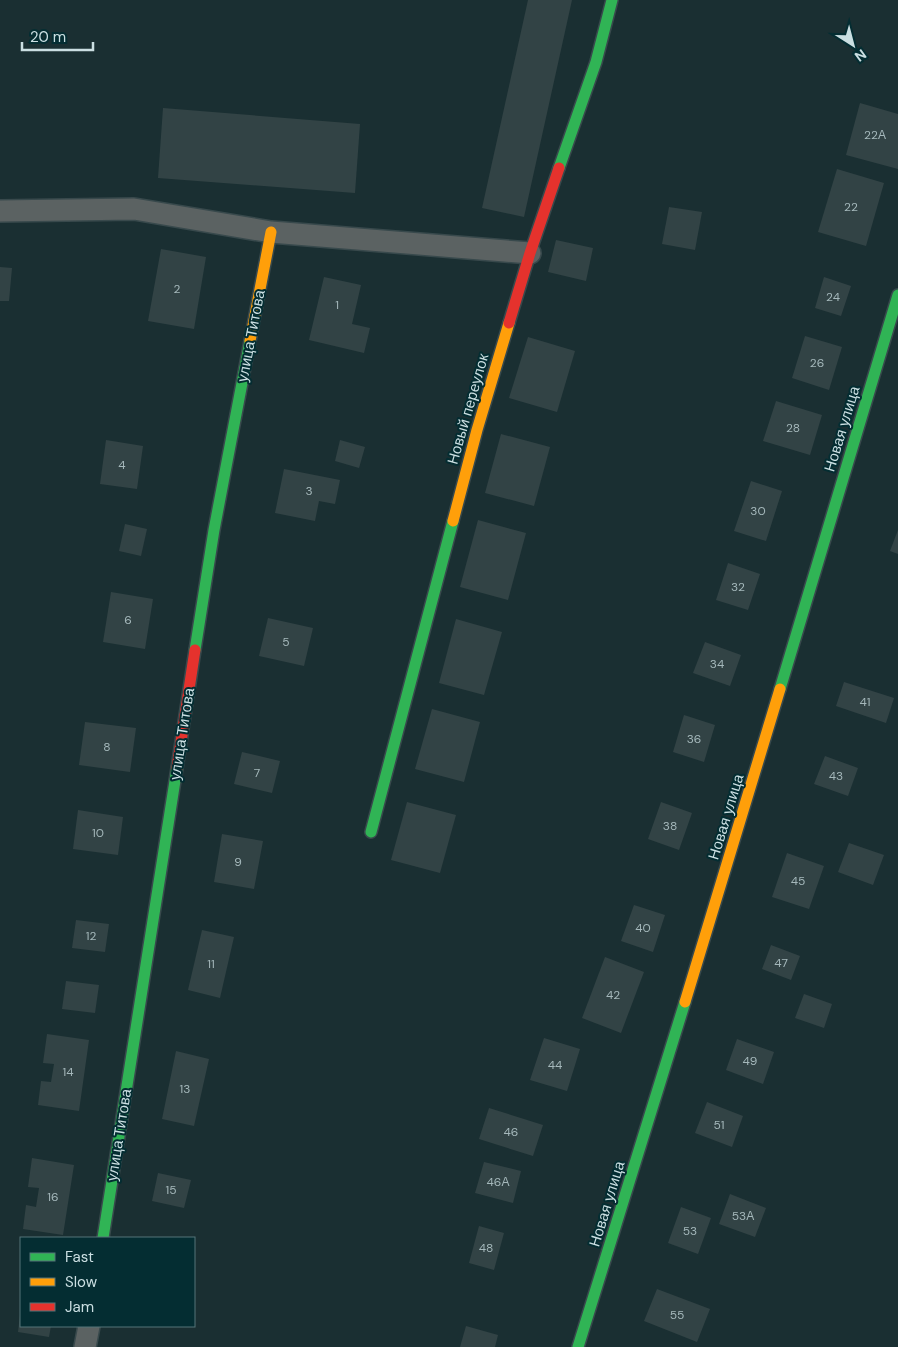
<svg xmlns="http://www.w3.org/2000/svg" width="898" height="1347" font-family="'DM Sans',sans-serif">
	<rect width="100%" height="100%" fill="#1a2f32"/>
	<g fill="#324345">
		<polygon points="528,0 572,0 524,217 482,208"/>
		<polygon points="860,103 898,114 898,169 846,155"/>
		<polygon points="163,108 360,124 355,193 158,178"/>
		<polygon points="837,169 884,183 866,246 818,232"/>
		<polygon points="669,207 702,212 695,250 662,244"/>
		<polygon points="556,240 593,248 586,281 548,272"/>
		<polygon points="161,249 206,257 194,329 148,321"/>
		<polygon points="0,267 12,268 9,301 0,301"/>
		<polygon points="324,277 361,285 352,324 370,328 364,353 309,340"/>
		<polygon points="824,277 851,286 841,316 815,308"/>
		<polygon points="805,336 842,347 829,390 792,378"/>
		<polygon points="528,337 575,351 557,412 509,398"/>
		<polygon points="776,401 822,415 810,455 763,441"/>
		<polygon points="501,434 550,447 534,506 485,493"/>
		<polygon points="106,440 143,446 137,489 100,484"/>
		<polygon points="340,440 365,447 359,468 335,461"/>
		<polygon points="284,469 340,480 335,504 319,501 315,521 275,513"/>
		<polygon points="751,481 782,491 766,541 734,531"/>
		<polygon points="478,520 526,533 508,600 460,587"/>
		<polygon points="125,524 147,529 141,556 119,551"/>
		<polygon points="898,530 898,554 890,551"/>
		<polygon points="728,563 760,574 748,610 716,600"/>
		<polygon points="111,592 153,599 145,649 103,642"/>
		<polygon points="268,618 313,628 304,666 259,656"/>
		<polygon points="456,619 502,632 484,695 439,683"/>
		<polygon points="705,642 741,655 730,686 693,673"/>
		<polygon points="844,682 894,698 886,723 836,706"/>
		<polygon points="432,709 480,722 464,782 415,769"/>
		<polygon points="684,715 715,725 704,762 673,752"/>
		<polygon points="85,722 136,728 130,772 79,765"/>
		<polygon points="242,752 280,761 272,793 234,784"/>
		<polygon points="825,756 858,768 848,796 814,784"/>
		<polygon points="407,802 456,815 440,873 391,860"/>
		<polygon points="661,802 692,813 679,850 648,839"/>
		<polygon points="78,810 123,817 118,855 73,849"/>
		<polygon points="222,834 263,841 254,889 214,882"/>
		<polygon points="849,843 884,855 873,885 838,872"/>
		<polygon points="787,853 824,866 809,909 772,897"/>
		<polygon points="634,905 665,915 653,952 621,941"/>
		<polygon points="76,920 109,924 105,952 72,948"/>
		<polygon points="202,930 234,937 220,998 188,990"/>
		<polygon points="771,945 800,956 791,980 762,969"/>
		<polygon points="605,957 644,972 621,1033 582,1018"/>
		<polygon points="66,981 99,985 95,1013 62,1009"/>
		<polygon points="804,994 832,1004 824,1028 795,1018"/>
		<polygon points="47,1034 89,1040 79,1111 38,1105 41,1081 51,1082 54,1064 43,1063"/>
		<polygon points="544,1038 580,1049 567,1091 530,1080"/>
		<polygon points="737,1039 774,1052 763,1084 726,1070"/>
		<polygon points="176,1051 209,1059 194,1126 162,1119"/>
		<polygon points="707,1102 743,1116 732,1147 695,1133"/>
		<polygon points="489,1108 543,1125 533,1156 479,1139"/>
		<polygon points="32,1158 74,1165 63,1235 23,1229 26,1205 36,1207 39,1188 28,1187"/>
		<polygon points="484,1162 521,1171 513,1203 475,1193"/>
		<polygon points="158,1173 191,1180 184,1208 152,1201"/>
		<polygon points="730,1194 766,1208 755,1237 719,1224"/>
		<polygon points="681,1207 711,1218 698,1254 668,1243"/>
		<polygon points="479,1226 504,1233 494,1270 469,1263"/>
		<polygon points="657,1289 710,1309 697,1342 644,1321"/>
		<polygon points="20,1315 21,1326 51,1326 49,1337 18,1332"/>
		<polygon points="466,1326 498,1335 495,1347 460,1347"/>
	</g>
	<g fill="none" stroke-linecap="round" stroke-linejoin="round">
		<g stroke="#38494c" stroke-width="24">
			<g id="street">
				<polyline points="0,211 134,209 271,232 530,253"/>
				<polyline points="85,1347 89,1326"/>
			</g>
		</g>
		<g stroke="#38494c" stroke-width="14">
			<g id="fast">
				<polyline points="559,168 596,62 612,0"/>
				<polyline points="195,650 214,530 250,341"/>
				<polyline points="780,689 898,295"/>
				<polyline points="371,832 453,521"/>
				<polyline points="103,1238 177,768"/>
				<polyline points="578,1347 685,1002"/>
			</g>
		</g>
		<g stroke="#38494c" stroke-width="14">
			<g id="slow">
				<polyline points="250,341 271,232"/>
				<polyline points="453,521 477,430 509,323"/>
				<polyline points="685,1002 780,689"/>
			</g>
		</g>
		<g stroke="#38494c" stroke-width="14">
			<g id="jam">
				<polyline points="509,323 530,253 559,168"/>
				<polyline points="177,768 195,650"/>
			</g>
		</g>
		<use href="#street" stroke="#5b6262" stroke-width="21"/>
		<use href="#fast" stroke="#30b455" stroke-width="11"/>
		<use href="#slow" stroke="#ff9f0a" stroke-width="11"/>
		<use href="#jam" stroke="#e5322d" stroke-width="11"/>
	</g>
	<g text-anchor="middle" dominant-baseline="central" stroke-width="4" stroke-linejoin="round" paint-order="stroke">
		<g font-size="12" fill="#a5b8bb">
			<text x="875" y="135">22А</text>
			<text x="851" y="207">22</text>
			<text x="177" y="289">2</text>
			<text x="833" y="297">24</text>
			<text x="337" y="305">1</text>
			<text x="817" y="363">26</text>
			<text x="793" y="428">28</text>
			<text x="122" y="465">4</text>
			<text x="309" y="491">3</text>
			<text x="758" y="511">30</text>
			<text x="738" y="587">32</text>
			<text x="128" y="620">6</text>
			<text x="286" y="642">5</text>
			<text x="717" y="664">34</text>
			<text x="865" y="702">41</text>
			<text x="694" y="739">36</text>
			<text x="107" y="747">8</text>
			<text x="257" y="773">7</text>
			<text x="836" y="776">43</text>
			<text x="670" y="826">38</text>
			<text x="98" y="833">10</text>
			<text x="238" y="862">9</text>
			<text x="798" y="881">45</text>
			<text x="643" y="928">40</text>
			<text x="91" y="936">12</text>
			<text x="781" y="963">47</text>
			<text x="211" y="964">11</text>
			<text x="613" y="995">42</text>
			<text x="750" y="1061">49</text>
			<text x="555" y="1065">44</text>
			<text x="68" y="1072">14</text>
			<text x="185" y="1089">13</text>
			<text x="719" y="1125">51</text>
			<text x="511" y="1132">46</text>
			<text x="498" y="1182">46А</text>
			<text x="171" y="1190">15</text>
			<text x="53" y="1197">16</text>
			<text x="743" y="1216">53А</text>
			<text x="690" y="1231">53</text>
			<text x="486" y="1248">48</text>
			<text x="677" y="1315">55</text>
		</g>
		<g font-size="15" fill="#cbdfe2" stroke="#042d32">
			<text transform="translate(251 336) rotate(-79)">улица Титова</text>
			<text transform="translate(468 409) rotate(-74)">Новый переулок</text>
			<text transform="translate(842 429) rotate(-73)">Новая улица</text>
			<text transform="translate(182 734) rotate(-81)">улица Титова</text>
			<text transform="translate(726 817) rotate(-73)">Новая улица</text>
			<text transform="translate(119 1135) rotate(-81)">улица Титова</text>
			<text transform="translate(607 1204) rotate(-73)">Новая улица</text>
		</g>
	</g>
	<rect x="20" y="1237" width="175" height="90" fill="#042d32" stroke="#547478"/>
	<rect x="30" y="1253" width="25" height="8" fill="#30b455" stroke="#547478"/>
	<text x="65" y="1262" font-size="15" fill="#cbdfe2">Fast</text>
	<rect x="30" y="1278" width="25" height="8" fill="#ff9f0a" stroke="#547478"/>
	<text x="65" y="1287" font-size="15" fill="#cbdfe2">Slow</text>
	<rect x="30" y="1303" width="25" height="8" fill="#e5322d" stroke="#547478"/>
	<text x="65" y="1312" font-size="15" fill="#cbdfe2">Jam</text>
	<g transform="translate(853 45) rotate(144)" stroke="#042d32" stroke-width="4" paint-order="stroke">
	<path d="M0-4L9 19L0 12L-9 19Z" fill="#cbdfe2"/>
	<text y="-8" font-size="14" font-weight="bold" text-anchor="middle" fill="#cbdfe2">N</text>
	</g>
	<path d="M22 42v8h71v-8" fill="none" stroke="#cbdfe2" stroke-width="2.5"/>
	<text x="30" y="42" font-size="15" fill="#cbdfe2" stroke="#042d32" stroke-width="4" paint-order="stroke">20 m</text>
</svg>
